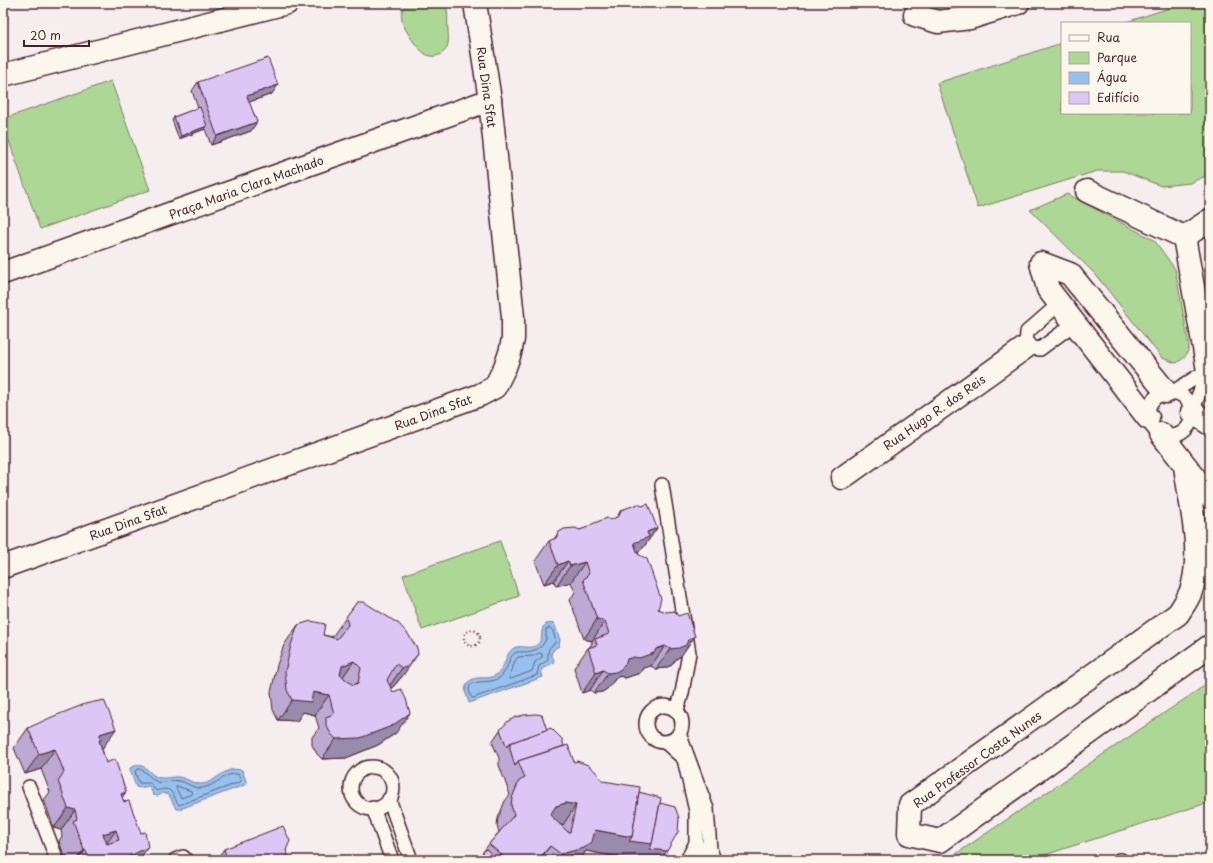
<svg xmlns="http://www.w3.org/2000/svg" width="1213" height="863" font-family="'Playpen Sans',sans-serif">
	<rect width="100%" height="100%" fill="#f5edee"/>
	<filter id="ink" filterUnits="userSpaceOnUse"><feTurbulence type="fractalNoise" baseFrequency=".025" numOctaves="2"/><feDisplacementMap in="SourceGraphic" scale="8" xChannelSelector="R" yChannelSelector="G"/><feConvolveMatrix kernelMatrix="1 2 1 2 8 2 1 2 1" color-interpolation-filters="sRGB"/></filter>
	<g filter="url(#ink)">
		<g fill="#add794" stroke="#7c7b60">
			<path d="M407,3H445C449,12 447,21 448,30C448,34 449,39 448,43C447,53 436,59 427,55C418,50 404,30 402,20C400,14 403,7 407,3Z"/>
			<polygon points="1185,3 1210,3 1210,174 1190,183 1161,186 1123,171 1097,171 978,208 937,83 1062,43 1062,113 1190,113 1190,23 1123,23"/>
			<polygon points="111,81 150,190 40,229 3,124 3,119"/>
			<path d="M1067,194L1154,240L1175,269L1189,345C1188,355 1184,359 1176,363L1162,358L1095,274L1030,210Z"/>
			<polygon points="500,541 519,596 422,630 403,575"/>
			<polygon points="1210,682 1210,802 1029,860 947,860"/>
		</g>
		<g fill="#95c1ee" stroke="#7780a0">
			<path d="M554,623L560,640L559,646L554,649L551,654L554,660L553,663L543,668L541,671L543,677L469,703L465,691L467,683C478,673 485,682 496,675C506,669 504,654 514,648C522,644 531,651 538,644C543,639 541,632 543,627L546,624Z"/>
			<path d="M137,765C147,765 149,774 157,777C165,780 172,776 179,777C186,778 192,783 199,784C210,785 218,775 227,771C231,769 238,769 242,770L247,784L180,809H176L169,795L163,793L158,796L153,795L150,787L148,786L140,788L136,787L130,770V768Z"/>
		</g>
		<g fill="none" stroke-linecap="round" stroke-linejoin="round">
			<g stroke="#686079" stroke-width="1">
				<path d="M550,628L553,631L556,642C547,649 548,650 548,660L539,666L537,675L473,698L471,697C462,675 488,686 499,678C509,671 507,658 515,653C518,651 521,652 524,652C533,652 544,648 546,638C546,635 546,632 546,629Z"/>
				<polygon points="540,653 542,654 542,657 535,662 532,671 511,679 509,678 515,661 518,657 533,656"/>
				<path d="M140,769C147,772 150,779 157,782C165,784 171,779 179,781C187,782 193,789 202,788C216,786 225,772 238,774L241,781L240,782L179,805C171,795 174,785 156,791C148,780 153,784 139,783L135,772L136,770Z"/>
				<polygon points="177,786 191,791 192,794 181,798 176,788"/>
			</g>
			<g stroke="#4a1f2b" stroke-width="16">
				<g id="service">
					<polyline points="1059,304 1027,332 1026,347 1040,349 1075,323"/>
					<polyline points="1173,392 1208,370 1192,412"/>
					<circle cx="1170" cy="414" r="22"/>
					<polyline points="662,485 689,653 682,693 677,711"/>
					<circle cx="664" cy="724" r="18"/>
					<polyline points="679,733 707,809 710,849 714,860"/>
					<polyline points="665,742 684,759 696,811 696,843 703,860"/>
					<circle cx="372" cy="788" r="21"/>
					<polyline points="29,787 57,860"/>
					<polyline points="389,799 411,860"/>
					<polyline points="373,808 392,860"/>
					<polyline points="175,860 183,857 186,860"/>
					<polyline points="687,860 696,843"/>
					<polyline points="1119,860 1121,860"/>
				</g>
			</g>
			<g stroke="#4a1f2b" stroke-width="25">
				<g id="minor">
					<polyline points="915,15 938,22 970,18 1018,3"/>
					<polyline points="3,75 287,3"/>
					<polyline points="1087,191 1184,237"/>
					<polyline points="1184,237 1208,370"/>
					<polyline points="1184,237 1210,220"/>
					<polyline points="3,273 490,100"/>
					<polyline points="1192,412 1210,424"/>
					<polyline points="1148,418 1048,289 1041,263 1070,274 1166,392"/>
					<polyline points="1161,434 1210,497"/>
					<path d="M1185,466C1190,504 1202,546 1193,584C1191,595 1184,605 1178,614L910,805L909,834L940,841L1210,646"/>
					<polyline points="842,478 1026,347"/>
					<polyline points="3,567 480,395 495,387 505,367 510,353 513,339 513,317 490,100 475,3"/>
				</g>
			</g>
			<circle stroke="#4a1f2b" stroke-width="2.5" stroke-dasharray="1 3" stroke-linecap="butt" cx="472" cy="638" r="8"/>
			<use href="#service" stroke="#fbf7ec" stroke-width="13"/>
			<use href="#minor" stroke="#fbf7ec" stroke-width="22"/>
		</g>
		<g fill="#bcaad4" stroke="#4a1f2b">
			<polygon points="198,82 272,94 249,102 251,131 211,145 205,129 179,139 172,120 174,117 198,108 192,91"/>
			<polygon points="621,510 657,528 643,548 641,549 638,553 658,609 681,656 676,659 672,665 665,668 656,669 651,666 643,668 640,673 625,678 620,676 616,678 607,689 602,692 594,693 590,690 582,693 574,668 588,648 589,648 592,643 592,641 584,639 570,600 575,592 571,582 556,586 554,581 544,584 535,561 549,541 554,539 559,532 580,530 616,518"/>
			<polygon points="357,602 399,624 404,674 393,687 390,687 396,733 378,745 346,758 322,759 317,754 312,745 312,737 319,728 315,715 303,712 297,721 278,720 273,710 271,692 277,665 284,645 298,625 323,635 333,637 332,637"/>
			<polygon points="28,728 102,749 106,763 124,802 148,847 139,860 66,860 59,841 62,836 61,830 54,828 44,800 50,792 41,769 25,774 14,748"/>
			<polygon points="500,730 547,730 564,746 574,762 603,781 639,792 643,860 618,857 586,851 580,860 477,860 489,844 499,832 497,825 498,818 505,801 510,795 499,765 499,758 492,742"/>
			<polygon points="224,849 286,850 289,860 216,860"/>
		</g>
		<g fill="#998bac" stroke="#4a1f2b">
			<polygon points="278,85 272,94 241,105 247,96"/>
			<polygon points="257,122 251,131 211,145 217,136"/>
			<polygon points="207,126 205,129 179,139 181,136"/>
			<polygon points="657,528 643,548 641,549 635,557 634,543 647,532"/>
			<polygon points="568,561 554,581 544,584 558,565"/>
			<polygon points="585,562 571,582 556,586 570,566"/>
			<polygon points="597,619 605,621 592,641 584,639"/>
			<polygon points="695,636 681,656 676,659 672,665 665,668 656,669 670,649"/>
			<polygon points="665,646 651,666 643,668 640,673 625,678 620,676 616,678 607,689 602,692 594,693 608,673 627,659"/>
			<polygon points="418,654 404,674 393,687 388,688 402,668"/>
			<polygon points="354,661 340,681 328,686 342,666"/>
			<polygon points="603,670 590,690 582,693 596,673"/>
			<polygon points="313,692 329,695 315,715 303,712 297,721 278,720 292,700"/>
			<polygon points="410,713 396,733 378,745 346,758 322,759 336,739"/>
			<polygon points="116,729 102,749 93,752 100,734"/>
			<polygon points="55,749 41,769 25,774 39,754"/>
			<polygon points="126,792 112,812 121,794"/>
			<polygon points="566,803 576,805 563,825 552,823 542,826 556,806"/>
			<polygon points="68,808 75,810 61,830 54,828"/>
			<polygon points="116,830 102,850 103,834"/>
			<polygon points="595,830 632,837 652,844 667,851 660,860 643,860 618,857 586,851 580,860 556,860 561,854"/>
			<polygon points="550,846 540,860 538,860"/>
			<polygon points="148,847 139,860 120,860"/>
			<polygon points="84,850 85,850 79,860 77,860"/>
		</g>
		<g fill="#dbc6f6" stroke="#4a1f2b" fill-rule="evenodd">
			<polygon points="268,58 278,85 247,96 257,122 217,136 198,82"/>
			<polygon points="200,107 207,126 181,136 174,117"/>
			<polygon points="638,504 642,506 648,504 657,528 647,532 649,537 634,543 638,554 647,559 661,599 658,609 666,612 675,611 678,616 687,613 695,636 688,640 686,645 679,648 670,649 665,646 656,649 654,653 639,658 634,657 627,659 626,663 621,669 616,672 608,673 603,670 596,673 588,648 597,645 595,639 609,634 605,621 597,619 583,580 589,574 585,562 570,566 568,561 558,565 549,541 556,538 559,532 564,529 575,528 580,530 588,527 592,524 607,518 610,520 619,516 621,510"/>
			<path d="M357,602H364L399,624L408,634L417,648L418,654L407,667L402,668L396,664L387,680L393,692L401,689L406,699L410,713L392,726L360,738L336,739L331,734L326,725V717L334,714L329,695L313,692L311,702L292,700L287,690L285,672L291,645L298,625L311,621L325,624L323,635L337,639L348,625L346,617ZM354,661L361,668L358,683L353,685L340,675L342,666Z"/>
			<path d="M104,700L116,729L100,734L101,740H99L106,763L115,759L126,792L121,794L124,802L129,801L141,833L145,832L148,847L124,859L120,860H91L85,850H84L73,821L77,819L75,810L68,808L58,781L64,772L55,749L39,754L28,728L52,717L85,704ZM116,830L119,840L107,844L103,834Z"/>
			<polygon points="536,714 542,715 547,730 510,743 507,747 500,730 508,721 516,717 524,715"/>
			<polygon points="551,728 562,739 564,746 518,761 515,766 510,749 510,743"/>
			<path d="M568,745L574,762L577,761L588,765L595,771L603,781L640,787L632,837L595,830L592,842L584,848L561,854L550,846L538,860H507L489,844L514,815L511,805L512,798L519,781L525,778L518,761ZM566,803L576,805L570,832H568L550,815L556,806Z"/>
			<polygon points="639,792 661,798 652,844 629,841 632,837"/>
			<polygon points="660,803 675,807 679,818 678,832 667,851 649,849 652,844"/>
			<polygon points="283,826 290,841 286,850 289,860 227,860 224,849"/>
			<polygon points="486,849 499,860 477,860"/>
		</g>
	</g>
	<g text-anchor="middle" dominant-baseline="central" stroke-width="3.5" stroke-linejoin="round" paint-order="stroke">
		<g font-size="12" fill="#4a1f2b" stroke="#fbf7ec">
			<text transform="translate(487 87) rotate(82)">Rua Dina Sfat</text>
			<text transform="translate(246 187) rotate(-20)">Praça Maria Clara Machado</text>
			<text transform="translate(433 412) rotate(-20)">Rua Dina Sfat</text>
			<text transform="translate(934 412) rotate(-35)">Rua Hugo R. dos Reis</text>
			<text transform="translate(128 522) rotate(-20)">Rua Dina Sfat</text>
			<text transform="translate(977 759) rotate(-36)">Rua Professor Costa Nunes</text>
		</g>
	</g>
	<rect width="1213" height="863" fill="none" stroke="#fbf7ec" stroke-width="16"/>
	<rect x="8" y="8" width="1197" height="847" fill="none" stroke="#4a1f2b" stroke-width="1.5" filter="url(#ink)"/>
	<rect x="1061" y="22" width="130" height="92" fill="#fbf7ec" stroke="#b4a19f"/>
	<rect x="1069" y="35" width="20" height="6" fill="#fbf7ec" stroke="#b4a19f"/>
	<text x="1097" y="42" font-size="12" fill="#4a1f2b">Rua</text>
	<rect x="1069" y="52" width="20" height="12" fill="#add794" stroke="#b4a19f"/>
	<text x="1097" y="62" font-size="12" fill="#4a1f2b">Parque</text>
	<rect x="1069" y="72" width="20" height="12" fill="#95c1ee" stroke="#b4a19f"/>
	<text x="1097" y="82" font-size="12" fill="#4a1f2b">Água</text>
	<rect x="1069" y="92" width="20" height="12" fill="#dbc6f6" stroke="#b4a19f"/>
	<text x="1097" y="102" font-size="12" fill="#4a1f2b">Edifício</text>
	<path d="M24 40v6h65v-6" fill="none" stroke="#4a1f2b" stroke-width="2"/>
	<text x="30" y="40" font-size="12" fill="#4a1f2b" stroke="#fbf7ec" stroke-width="3" paint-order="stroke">20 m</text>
</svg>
